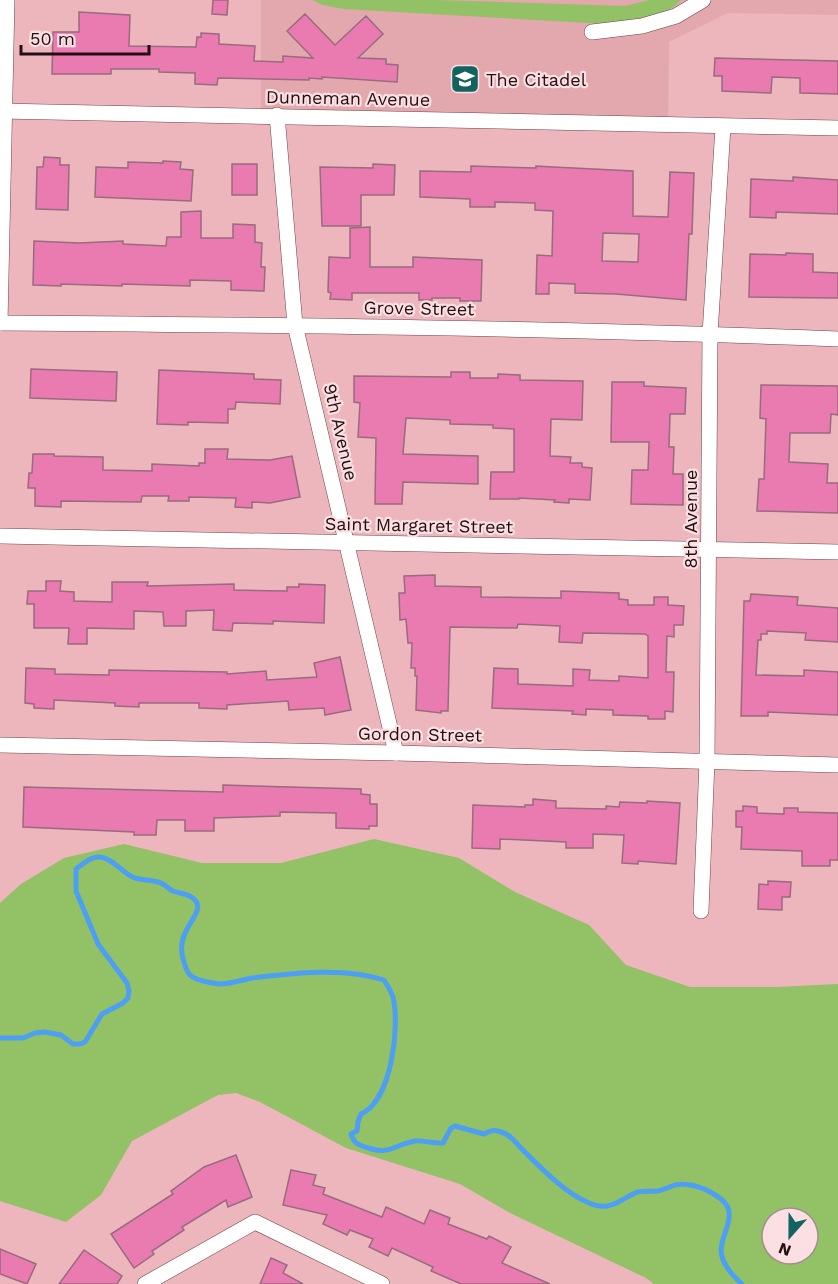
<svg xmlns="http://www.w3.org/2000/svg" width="838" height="1284" font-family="'Work Sans',sans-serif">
	<rect width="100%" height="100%" fill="#ecb6bc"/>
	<polygon fill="#e3a7ae" points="261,0 838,0 838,15 728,13 669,42 668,125 261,115"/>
	<g fill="#92c166" fill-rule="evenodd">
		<path d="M312,0H436L625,6L649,0H681C661,20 633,24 606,24L344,9L323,5Z"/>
		<path d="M374,839L459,858L515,892L589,925L626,965L690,987H777L838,984V1284H654L646,1278L510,1213L460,1184L346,1148L260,1102L236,1093L218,1095L132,1141L101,1195L66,1222L0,1201V903L21,884L64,858L124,844L202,863H281ZM772,1218H808V1254H772Z"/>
	</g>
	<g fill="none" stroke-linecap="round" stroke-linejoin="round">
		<path stroke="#4d9ff4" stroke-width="5" d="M0,1038H23L35,1033L45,1032L61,1035L73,1044H80L85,1042L102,1014L123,1003L128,998L129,991L127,983L98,944L76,891V869C83,864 91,856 100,857C113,858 123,874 135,878C143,880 151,880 158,882C164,883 168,889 173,891C181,894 193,894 197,903C203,916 173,932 184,962C185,966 187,972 190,975C196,981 212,983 220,984C231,984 241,980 252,978C293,973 345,967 384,980C387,985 391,991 393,997C400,1026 392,1100 361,1114L358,1122L357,1131L351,1134C354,1144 359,1145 368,1148C391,1155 393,1145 415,1141C424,1140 434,1144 443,1143L451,1128L455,1126L484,1134C490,1131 494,1129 501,1132C512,1135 517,1145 525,1152C543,1170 565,1193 589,1203C609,1212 618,1201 635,1193C641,1190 650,1192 657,1191C663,1190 669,1187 675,1185C691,1182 708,1189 721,1199C739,1213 722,1232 721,1250C721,1263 733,1276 742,1284"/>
	</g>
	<g fill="#ea7bb0" stroke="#986b7e" stroke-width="1.5" fill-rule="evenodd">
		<polygon points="213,0 228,0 227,15 212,14"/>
		<polygon points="79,12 130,15 129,46 196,47 197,37 201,37 201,33 219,34 219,44 255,46 254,61 283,62 283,56 313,58 287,31 305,14 335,45 366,16 383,34 358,58 386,59 386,64 398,65 397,82 322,77 322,79 309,78 309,80 218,78 217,85 195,84 195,73 159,72 159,69 111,69 111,74 52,74 53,32 79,32"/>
		<polygon points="715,58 838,61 838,94 800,93 800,78 772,77 771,93 722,91 722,76 714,76"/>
		<polygon points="44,157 60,158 60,165 69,165 68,210 36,209 37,167 43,167"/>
		<polygon points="163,161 181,162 180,169 193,170 191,201 95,197 96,167 128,168 128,162 163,163"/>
		<rect x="232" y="164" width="25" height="31"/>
		<polygon points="373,164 395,165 394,195 361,195 361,226 322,226 320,167 373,168"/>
		<path d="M471,166L536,168V166L553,167L633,171V216L668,217L670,172L694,173L692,234H689L686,300L616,294L575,293V284L549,283V294H536L537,255L552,256L553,211L535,210V203L495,202V207H470V199L420,197V171L471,172ZM603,233L639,234L638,262L602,261Z"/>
		<polygon points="793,177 838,180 838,214 776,212 776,218 750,217 751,179 793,181"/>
		<polygon points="201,211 201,238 233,238 233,224 255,225 255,242 262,243 261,267 265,267 264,291 231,290 231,281 190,280 190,286 122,284 122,286 61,284 61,286 33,285 34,241 79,243 123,241 123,244 166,246 167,237 181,237 181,212"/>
		<polygon points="370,227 370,267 413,267 413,257 482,260 481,301 460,301 460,298 432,298 432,300 419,300 419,293 352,293 352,300 330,299 331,293 328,292 329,257 350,258 350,228"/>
		<polygon points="786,253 813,254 813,272 838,273 838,298 749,297 750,254 786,255"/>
		<polygon points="31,369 117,372 116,401 30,398"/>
		<polygon points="159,370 254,374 254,379 281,380 280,404 236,402 235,409 228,409 228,423 188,422 188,425 157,424"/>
		<polygon points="451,372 470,372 470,378 498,378 498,374 520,375 520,380 583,381 582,420 551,419 550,456 571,457 570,463 582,463 582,467 592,468 590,500 569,499 569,503 554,502 555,500 519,498 519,499 490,499 491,472 514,472 514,429 493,428 493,425 450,424 450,420 406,418 403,454 478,456 478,484 403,482 402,504 375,504 376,438 358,437 360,403 354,402 354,376 451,377"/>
		<polygon points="612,382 644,382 644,386 686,388 685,414 670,414 669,447 674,447 673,474 683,474 683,505 631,504 632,470 648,470 649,442 611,442"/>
		<polygon points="761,385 838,386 838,415 831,414 830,433 790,433 789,462 828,464 827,483 838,483 838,513 757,511 759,479 764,479 766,419 760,418"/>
		<polygon points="205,449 228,449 227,459 270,460 292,456 300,497 270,503 252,502 252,508 235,507 236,498 189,497 189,501 168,501 169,496 142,496 141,502 61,501 61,507 35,506 35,488 28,488 29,473 32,473 33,454 54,454 54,456 103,457 103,470 152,471 152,464 199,466 199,463 205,463"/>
		<polygon points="435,575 435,586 481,587 481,597 561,598 561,591 619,593 619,599 628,600 628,605 654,605 654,597 668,597 668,605 684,606 683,625 674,625 674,637 667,636 666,672 674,672 673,712 665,711 665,719 648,719 648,716 613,715 613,710 586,709 586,715 572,714 573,711 492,708 494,668 518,669 518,684 573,686 573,669 590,670 589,680 619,681 619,676 648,678 648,636 645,634 583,633 582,643 559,642 560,626 518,624 517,628 450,627 448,711 441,711 441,713 416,710 417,676 415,676 415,668 411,668 412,643 408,643 406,619 400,620 399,593 405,593 404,576"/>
		<polygon points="46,581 61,581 60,591 74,592 74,601 112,602 112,582 148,582 147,586 234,584 234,590 287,591 287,587 299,587 299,584 325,585 324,623 273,621 273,624 233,623 232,631 213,630 214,610 186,611 186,626 164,626 163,612 134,611 134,629 87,628 87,644 68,644 69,628 34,628 34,604 27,604 28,591 46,591"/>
		<polygon points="751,594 798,597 797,605 838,608 838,642 805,640 806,633 767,631 767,634 761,634 761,640 758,640 756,675 804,676 804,670 838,672 838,715 768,712 768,716 741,716 744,601 750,601"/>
		<polygon points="340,657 351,710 325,715 324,708 289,710 288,701 227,705 227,709 199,708 199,703 139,703 139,707 115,706 115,703 54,700 54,709 34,708 34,704 25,703 26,668 55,669 55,674 109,675 109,670 227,672 227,674 266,671 267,680 317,677 314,663"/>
		<polygon points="223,785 361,789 361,794 370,795 370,804 377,804 377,826 369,826 369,829 336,828 336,813 280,812 280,816 214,818 214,831 185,831 185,820 157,820 156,835 134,835 134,832 23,827 24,787 223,792"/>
		<polygon points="533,799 556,801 556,808 606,809 606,806 619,807 620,802 647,803 647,801 680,803 676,864 638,861 638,864 622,863 624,835 593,834 593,848 566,848 566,842 500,839 500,849 472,848 473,805 525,807 525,805 533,805"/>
		<polygon points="743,806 757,807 757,813 784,814 784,808 798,808 798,812 838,813 838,860 830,860 830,866 802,866 802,851 741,849 742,827 736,827 736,811 743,811"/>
		<polygon points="768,881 791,882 790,897 782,897 782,910 758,909 759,884 768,885"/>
		<polygon points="236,1155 252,1197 228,1207 226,1200 182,1227 184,1230 152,1251 154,1254 134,1268 111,1234 173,1194 171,1191 204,1167"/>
		<polygon points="291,1170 316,1175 313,1185 325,1188 323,1194 382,1217 386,1207 424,1224 430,1210 450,1218 448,1224 487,1239 489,1236 511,1247 502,1263 550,1284 461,1284 431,1271 433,1267 392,1248 388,1256 369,1247 373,1239 350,1230 347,1235 323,1224 327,1215 283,1205"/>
		<polygon points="0,1249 36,1264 27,1284 0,1274"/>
		<polygon points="84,1250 122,1276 117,1284 59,1284"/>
		<polygon points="271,1258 287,1265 283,1273 303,1284 260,1284"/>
	</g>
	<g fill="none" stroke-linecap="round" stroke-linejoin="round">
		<g stroke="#6e4147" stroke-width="16">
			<g id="street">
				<polyline points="592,32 642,26 676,16 703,0"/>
				<polyline points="0,111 838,128"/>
				<polyline points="277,115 295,325 396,753"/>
				<path d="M0,323C279,325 559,328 838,339"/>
				<polyline points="0,323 7,0"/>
				<polyline points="0,536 838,552"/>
				<polyline points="0,745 396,753 838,765"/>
				<polyline points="701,911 707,761 710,334 723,127"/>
				<polyline points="145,1284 255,1222 382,1284"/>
			</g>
		</g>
		<use href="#street" stroke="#fff" stroke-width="15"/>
	</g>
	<defs>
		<g id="university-square" transform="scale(1.5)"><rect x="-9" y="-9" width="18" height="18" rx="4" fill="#12625f" stroke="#fbdfe2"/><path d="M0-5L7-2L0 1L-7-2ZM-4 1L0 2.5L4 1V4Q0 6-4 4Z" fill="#fff"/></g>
	</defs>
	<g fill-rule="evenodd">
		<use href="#university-square" x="465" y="79"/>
	</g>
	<g text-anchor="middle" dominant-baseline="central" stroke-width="4.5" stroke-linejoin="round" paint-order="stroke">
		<g font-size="18" fill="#220f12" stroke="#fbdfe2" text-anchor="start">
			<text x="486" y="79">The Citadel</text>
		</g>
		<g font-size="18" fill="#220f12" stroke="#fbdfe2">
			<text transform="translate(348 98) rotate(1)">Dunneman Avenue</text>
			<text transform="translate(419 308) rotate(1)">Grove Street</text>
			<text transform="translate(341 432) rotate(77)">9th Avenue</text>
			<text transform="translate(690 519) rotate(-90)">8th Avenue</text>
			<text transform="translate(419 525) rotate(1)">Saint Margaret Street</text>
			<text transform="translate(420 734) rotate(1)">Gordon Street</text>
		</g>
	</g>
	<g transform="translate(790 1236) rotate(201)"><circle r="28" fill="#fbdfe2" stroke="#a48c8f" stroke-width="1.5"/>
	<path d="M0-4.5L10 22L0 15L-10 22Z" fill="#12625f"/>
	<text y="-9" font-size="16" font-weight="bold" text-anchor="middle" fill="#220f12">N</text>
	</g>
	<path d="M21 45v9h128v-9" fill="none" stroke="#220f12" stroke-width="3"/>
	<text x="30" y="45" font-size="18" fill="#220f12" stroke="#fbdfe2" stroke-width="4.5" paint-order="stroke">50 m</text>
</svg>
